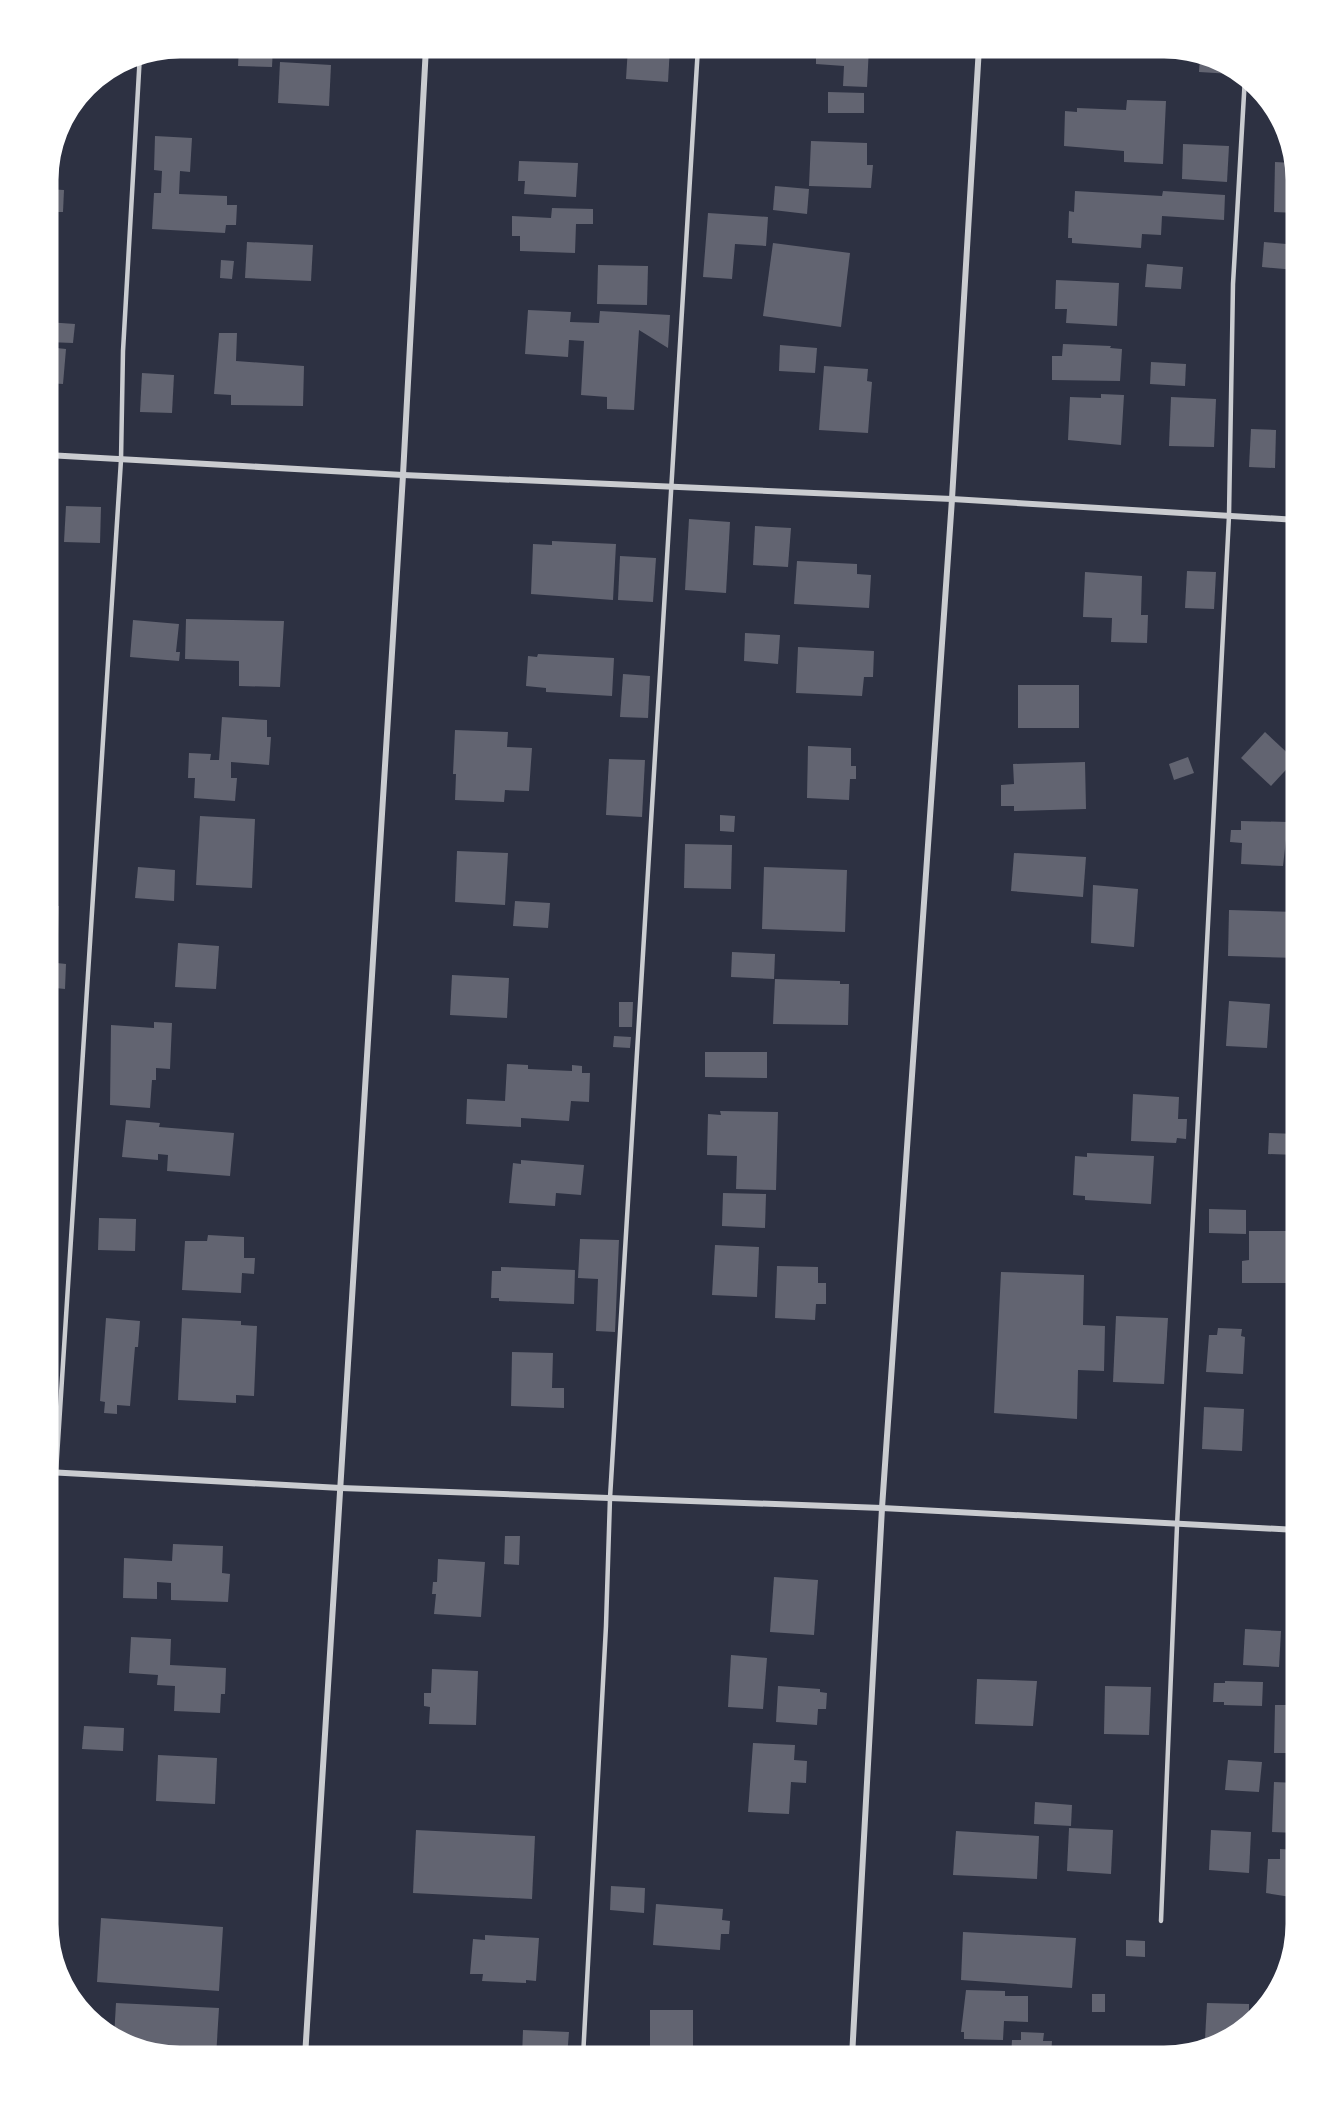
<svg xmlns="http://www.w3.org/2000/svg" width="1344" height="2104" font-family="'Work Sans',sans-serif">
	<rect width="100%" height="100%" fill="#2d3142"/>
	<g fill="#626471">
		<polygon points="239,47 273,47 272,67 238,66"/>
		<polygon points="552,47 578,47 578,50 552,48"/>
		<polygon points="628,47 670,47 668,82 626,79"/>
		<polygon points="741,47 784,47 784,57 741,55"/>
		<polygon points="816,47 869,47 867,87 843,86 844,66 816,64"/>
		<polygon points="1200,56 1232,67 1232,74 1199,72"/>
		<polygon points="280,62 331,65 329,106 278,103"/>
		<polygon points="828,92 864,93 864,113 828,113"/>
		<polygon points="1127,100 1166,101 1163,164 1124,162 1124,151 1064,146 1065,111 1077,112 1077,108 1126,110"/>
		<polygon points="155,136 192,138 190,172 180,171 179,194 227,196 227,205 237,205 236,225 226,225 225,233 152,229 154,193 161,193 162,171 154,170"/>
		<polygon points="811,141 867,143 867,165 873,165 871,188 809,186"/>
		<polygon points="1183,144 1229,146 1227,182 1182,179"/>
		<polygon points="519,161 578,163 576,197 524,194 525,181 518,181"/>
		<polygon points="1275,162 1293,163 1298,180 1297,213 1274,212"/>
		<polygon points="775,186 809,189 807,214 773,210"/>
		<polygon points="47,189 64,190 63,212 47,212"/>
		<polygon points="1075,191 1162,196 1163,191 1225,195 1224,220 1162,216 1161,235 1142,234 1141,248 1072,243 1072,238 1068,238 1069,211 1074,212"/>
		<polygon points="552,208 593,209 593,224 576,224 575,253 520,251 520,236 512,236 512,216 551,218"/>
		<polygon points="708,213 768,217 766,246 735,244 732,279 703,277"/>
		<polygon points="247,242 313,245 311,281 245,278"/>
		<polygon points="1264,242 1297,245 1296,270 1262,267"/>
		<polygon points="773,243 850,253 841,327 763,316"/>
		<polygon points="221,260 234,261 232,279 220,278"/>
		<polygon points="1147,264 1183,267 1181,289 1145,287"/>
		<polygon points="598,265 648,266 647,305 597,304"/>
		<polygon points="1056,280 1119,283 1117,326 1066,323 1067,309 1055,309"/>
		<polygon points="528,310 571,312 570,322 599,323 600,311 670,315 668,348 639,330 634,410 607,409 607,397 581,395 584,341 569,340 568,357 525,354"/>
		<polygon points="47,322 75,324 73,343 47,342"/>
		<polygon points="219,333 237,333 236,361 304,366 303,406 231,405 231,395 214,394"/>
		<polygon points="1063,344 1111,346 1110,348 1122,349 1120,381 1052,380 1052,356 1062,356"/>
		<polygon points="780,345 817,348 815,373 779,371"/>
		<polygon points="47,347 66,349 63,384 47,383"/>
		<polygon points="1151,362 1186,364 1185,386 1150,384"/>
		<polygon points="824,366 868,369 867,381 872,382 868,433 819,430"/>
		<polygon points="142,373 174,375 172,413 140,412"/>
		<polygon points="1101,394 1124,395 1121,445 1068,440 1070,397 1101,398"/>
		<polygon points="1171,397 1216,399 1214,447 1169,446"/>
		<polygon points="1251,429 1276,430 1275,468 1249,467"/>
		<polygon points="66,506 101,507 100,543 64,542"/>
		<polygon points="689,519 730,522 726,593 685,590"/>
		<polygon points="755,526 791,528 788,567 753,565"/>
		<polygon points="552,541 616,544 613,600 531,594 533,544 552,545"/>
		<polygon points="620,556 656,558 653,602 618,600"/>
		<polygon points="797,561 857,564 857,574 871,575 869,608 794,604"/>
		<polygon points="1187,571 1216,572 1214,609 1185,608"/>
		<polygon points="1085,572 1142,576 1141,615 1148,615 1147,643 1111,642 1112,618 1083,617"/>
		<polygon points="186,619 284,621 280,687 239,686 239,661 185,659"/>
		<polygon points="133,620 179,624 176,652 180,652 179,661 130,657"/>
		<polygon points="745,633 780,635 778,664 744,661"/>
		<polygon points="798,647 874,651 873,677 864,677 862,696 796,693"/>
		<polygon points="538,654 614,658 612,696 546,692 546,688 526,686 528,656 537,657"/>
		<polygon points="623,674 650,676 648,718 620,717"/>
		<rect x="1018" y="685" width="61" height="43"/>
		<polygon points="222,717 267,720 267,737 271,737 269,765 231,762 231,778 237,778 235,801 194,798 195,778 188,778 189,753 211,754 210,760 219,760"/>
		<polygon points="455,730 508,732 507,747 532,748 529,791 505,790 504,802 455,800 456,774 453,774"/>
		<polygon points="1265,732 1295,760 1271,786 1241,758"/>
		<polygon points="808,746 851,748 851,766 856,766 856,779 850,779 849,800 807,798"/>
		<polygon points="1188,757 1194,773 1174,780 1169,764"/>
		<polygon points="609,759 645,760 642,817 606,815"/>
		<polygon points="1085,762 1086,809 1014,811 1014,806 1001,806 1001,785 1014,784 1013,764"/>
		<polygon points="720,815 735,816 734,832 720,831"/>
		<polygon points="200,816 255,819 252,888 196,885"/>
		<polygon points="1241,821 1288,822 1283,866 1241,864 1242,843 1230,842 1231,830 1241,830"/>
		<polygon points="685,844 732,845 731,889 684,888"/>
		<polygon points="457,851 508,853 505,905 455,902"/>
		<polygon points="1014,853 1086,857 1083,897 1011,891"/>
		<polygon points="138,867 175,870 174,901 135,898"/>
		<polygon points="764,867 847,870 845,932 762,929"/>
		<polygon points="1093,885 1138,889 1134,947 1091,943"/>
		<polygon points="515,901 550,903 548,928 513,926"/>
		<polygon points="47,906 59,906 57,963 66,964 65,989 55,988 54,1005 47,1004"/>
		<polygon points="1229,910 1297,912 1297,958 1228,956"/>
		<polygon points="178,943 219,946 216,989 175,987"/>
		<polygon points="732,952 775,954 774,979 731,977"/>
		<polygon points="452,975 509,978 507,1018 450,1015"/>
		<polygon points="775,979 840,981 840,984 849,984 848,1025 773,1024"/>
		<polygon points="1229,1001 1270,1004 1267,1048 1226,1046"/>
		<polygon points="619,1002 633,1002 632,1027 619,1027"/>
		<polygon points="154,1022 172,1023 170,1069 156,1068 156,1080 152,1080 150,1108 110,1105 111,1025 154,1028"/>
		<polygon points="614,1036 631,1037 630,1048 613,1047"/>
		<polygon points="705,1052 767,1052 767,1078 705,1077"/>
		<polygon points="507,1064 528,1065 528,1069 572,1071 572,1065 582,1066 582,1073 590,1073 589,1102 571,1101 569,1121 521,1118 521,1127 466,1124 467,1099 505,1101"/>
		<polygon points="1133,1094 1179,1097 1178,1119 1187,1119 1186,1139 1177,1138 1176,1143 1131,1141"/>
		<polygon points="720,1111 778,1112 776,1190 736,1189 737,1156 707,1155 708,1114 721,1115"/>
		<polygon points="126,1120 160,1123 159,1127 234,1133 230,1176 167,1171 168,1155 158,1154 158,1160 122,1157"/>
		<polygon points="1269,1133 1297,1134 1297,1155 1268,1154"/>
		<polygon points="1087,1153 1154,1156 1151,1204 1085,1200 1085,1196 1073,1195 1075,1156 1087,1157"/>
		<polygon points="521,1160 584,1165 581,1195 556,1193 555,1206 509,1203 513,1163 521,1164"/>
		<polygon points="723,1193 766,1194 765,1228 722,1226"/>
		<polygon points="1209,1209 1246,1210 1246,1234 1209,1233"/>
		<polygon points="99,1218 136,1219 135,1251 98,1250"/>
		<polygon points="1249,1231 1297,1231 1297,1283 1242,1283 1242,1261 1249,1260"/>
		<polygon points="208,1235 244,1237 244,1258 255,1258 254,1274 242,1273 241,1293 182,1290 185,1241 207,1241"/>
		<polygon points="580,1239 619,1240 615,1332 596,1331 598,1279 578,1278"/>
		<polygon points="715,1245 759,1247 757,1297 712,1295"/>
		<polygon points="777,1266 818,1267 818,1283 826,1283 826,1304 816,1304 815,1320 775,1318"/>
		<polygon points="501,1267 575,1270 574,1304 499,1301 499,1298 491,1298 492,1271 501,1271"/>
		<polygon points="1001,1272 1084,1275 1083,1325 1105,1326 1104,1371 1078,1370 1077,1419 994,1413"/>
		<polygon points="1116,1316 1168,1318 1164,1384 1113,1382"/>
		<polygon points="106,1318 140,1321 138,1347 135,1347 130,1406 117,1405 117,1414 104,1413 105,1402 100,1401"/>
		<polygon points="182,1318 241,1321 241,1325 257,1326 254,1396 236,1395 236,1403 178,1400"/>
		<polygon points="1218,1328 1242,1329 1241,1336 1245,1337 1243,1374 1206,1372 1209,1335 1217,1335"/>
		<polygon points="512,1352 553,1353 552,1388 564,1388 564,1408 511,1406"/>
		<polygon points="1204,1407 1244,1409 1242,1451 1202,1449"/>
		<polygon points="505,1536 520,1536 519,1565 504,1564"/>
		<polygon points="173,1544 223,1546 222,1573 230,1574 228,1602 171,1600 171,1583 157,1582 157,1599 123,1598 124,1558 172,1561"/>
		<polygon points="438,1559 485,1562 481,1617 434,1614 436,1594 432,1594 433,1582 437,1582"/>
		<polygon points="774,1577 818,1580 814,1635 770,1632"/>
		<polygon points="1289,1626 1297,1626 1297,1674 1288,1673"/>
		<polygon points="1245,1629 1281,1631 1279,1667 1243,1665"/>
		<polygon points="131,1637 171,1639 170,1665 226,1668 225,1694 221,1694 220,1713 174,1711 175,1686 157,1685 158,1675 129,1673"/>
		<polygon points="731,1655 767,1658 763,1709 728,1707"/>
		<polygon points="432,1669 478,1671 476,1725 429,1724 430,1707 424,1706 424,1693 431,1693"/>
		<polygon points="977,1679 1037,1681 1033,1726 975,1724"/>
		<polygon points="1225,1681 1263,1682 1262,1706 1224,1705 1224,1702 1213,1702 1214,1683 1225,1683"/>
		<polygon points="778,1686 820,1689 820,1692 827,1693 826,1709 818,1709 817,1725 776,1722"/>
		<polygon points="1105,1686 1151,1687 1149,1735 1104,1734"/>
		<polygon points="1275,1705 1297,1705 1297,1758 1289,1757 1289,1753 1274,1753"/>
		<polygon points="84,1726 124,1728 123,1751 82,1749"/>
		<polygon points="753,1743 795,1745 794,1760 807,1761 806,1783 791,1782 789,1814 748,1812"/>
		<polygon points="158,1755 217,1758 215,1804 156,1801"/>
		<polygon points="1228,1760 1262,1762 1259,1792 1225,1790"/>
		<polygon points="1274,1782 1297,1783 1297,1833 1272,1832"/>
		<polygon points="1035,1802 1072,1805 1071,1826 1034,1824"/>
		<polygon points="1069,1828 1113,1830 1111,1874 1067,1871"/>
		<polygon points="416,1830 535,1836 532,1899 413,1893"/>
		<polygon points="1211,1830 1251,1832 1249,1873 1209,1870"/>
		<polygon points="956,1831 1039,1836 1037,1879 953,1875"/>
		<polygon points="1280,1849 1297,1850 1297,1898 1266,1893 1268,1859 1280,1859"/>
		<polygon points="611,1886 645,1888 644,1913 610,1910"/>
		<polygon points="656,1904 723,1909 722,1920 730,1921 729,1934 721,1934 720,1950 653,1945"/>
		<polygon points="101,1918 223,1927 219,1991 97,1982"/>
		<polygon points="1286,1930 1296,1930 1286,1966 1285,1966"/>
		<polygon points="963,1932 1076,1938 1072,1988 961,1980"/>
		<polygon points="485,1935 539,1938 536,1981 526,1980 526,1983 482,1981 483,1974 470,1974 473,1939 485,1940"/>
		<polygon points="1126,1940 1145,1941 1145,1957 1126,1956"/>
		<polygon points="966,1990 1005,1991 1005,1996 1028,1996 1028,2022 1004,2021 1003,2040 964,2039 964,2032 961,2032"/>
		<rect x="1092" y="1994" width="13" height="18"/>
		<polygon points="116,2003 219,2008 216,2057 172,2057 114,2038"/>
		<polygon points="1207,2003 1249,2004 1249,2020 1227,2040 1205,2039"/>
		<rect x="650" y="2010" width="43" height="47"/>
		<polygon points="523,2030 569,2032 567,2057 522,2057"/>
		<polygon points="1021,2032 1044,2033 1043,2041 1052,2041 1051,2057 1011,2057 1012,2040 1021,2040"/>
	</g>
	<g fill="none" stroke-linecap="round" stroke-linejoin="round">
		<g stroke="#caccd0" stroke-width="4.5">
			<polyline points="47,1613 121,460 123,351 140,54"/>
			<polyline points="1161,1921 1177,1526 1229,516 1233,284 1245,77"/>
			<polyline points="583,2057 606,1626 610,1498 698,47"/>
		</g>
		<g stroke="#caccd0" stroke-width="6">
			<polyline points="47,455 403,475 952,499 1297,520"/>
			<polyline points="47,1472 341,1488 882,1508 1297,1530"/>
			<polyline points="305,2057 403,475 426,47"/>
			<polyline points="852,2057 882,1508 952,499 979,47"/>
		</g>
	</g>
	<path d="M0 0H1344V2104H0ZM180 57H1164A123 123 0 0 1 1287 180V1924A123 123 0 0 1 1164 2047H180A123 123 0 0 1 57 1924V180A123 123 0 0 1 180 57Z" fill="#fff" fill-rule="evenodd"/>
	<path fill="none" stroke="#fff" stroke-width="3" d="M180 57H1164A123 123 0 0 1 1287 180V1924A123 123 0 0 1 1164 2047H180A123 123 0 0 1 57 1924V180A123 123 0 0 1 180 57Z"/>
</svg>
